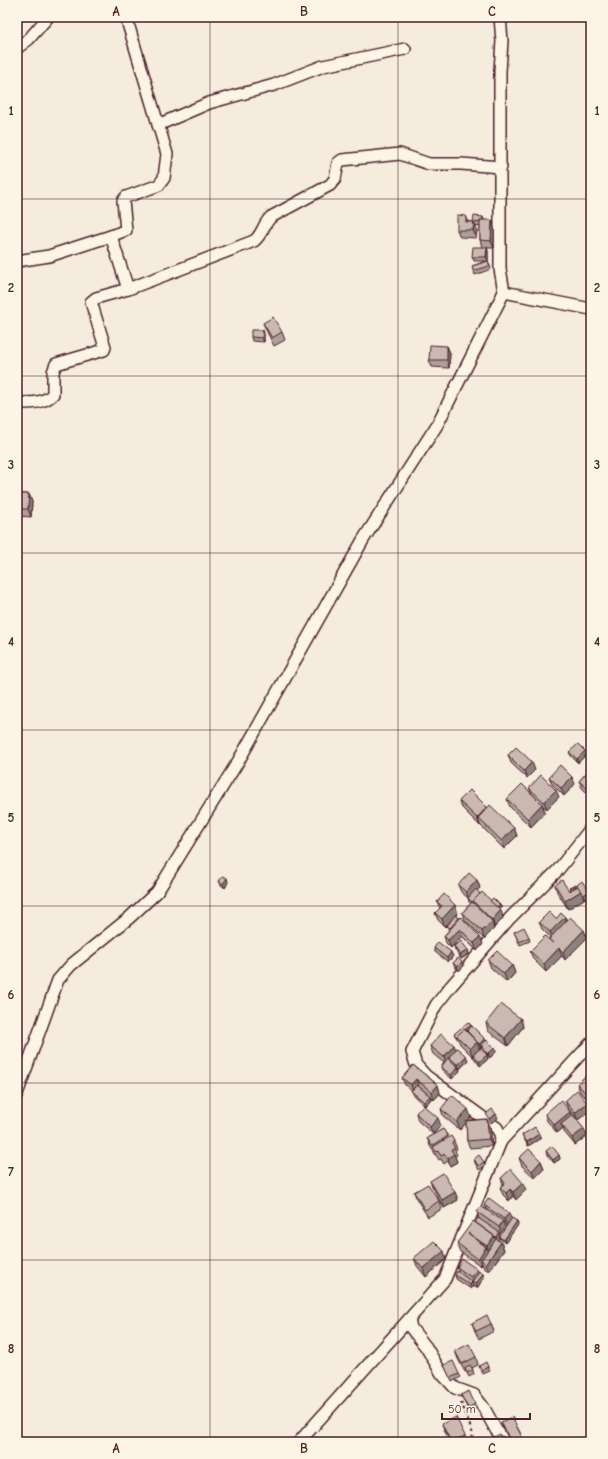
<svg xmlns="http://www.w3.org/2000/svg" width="608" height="1459" font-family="'Comic Neue',sans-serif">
	<rect width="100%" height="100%" fill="#f5ecde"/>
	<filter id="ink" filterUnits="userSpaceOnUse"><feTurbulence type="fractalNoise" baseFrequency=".025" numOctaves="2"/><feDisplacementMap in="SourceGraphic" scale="8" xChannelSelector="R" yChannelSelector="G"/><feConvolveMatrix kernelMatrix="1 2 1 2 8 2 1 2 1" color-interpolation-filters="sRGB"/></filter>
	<g filter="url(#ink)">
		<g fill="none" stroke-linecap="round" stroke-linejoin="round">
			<g stroke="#4a1f2b" stroke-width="14">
				<g id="minor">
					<polyline points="17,48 29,39 48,17"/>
					<polyline points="158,125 209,103 274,85 323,66 405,49"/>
					<polyline points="17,261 49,256 111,236"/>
					<path d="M128,289L254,241C263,234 263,224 271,217L330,185L335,179L338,163L342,160L400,154L429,164H461L501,167"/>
					<polyline points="504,292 591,309"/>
					<path d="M17,403C29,403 44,404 53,394V372L56,364L104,350L105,347L91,302L96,298L128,289L111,236L126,230L123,201L126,197L159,185L164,178L167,154L126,17"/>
					<polyline points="17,1094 58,980 71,965 129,918 157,892 239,760 363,540 437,425 504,292 500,269 500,71 502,41 500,17"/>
					<polyline points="501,1141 591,1043"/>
					<polyline points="409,1319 411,1328 426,1347 442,1374 455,1388 474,1395 484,1408 496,1430 507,1442"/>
					<polyline points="299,1442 445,1279 501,1141 500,1134 497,1128 426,1076 416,1065 412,1052 436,1005 451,986 510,918 558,870 591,828"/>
				</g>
			</g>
			<polyline stroke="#4a1f2b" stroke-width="2" stroke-dasharray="3 3" stroke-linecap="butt" points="461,1402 473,1434 471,1442"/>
			<use href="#minor" stroke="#fcf5e5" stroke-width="11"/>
		</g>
		<g fill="#ae9f98" stroke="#4a1f2b">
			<polygon points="483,217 484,220 494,228 494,248 487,248 488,251 488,261 491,269 475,275 472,266 486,261 474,261 472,257 482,247 480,240 480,227 475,226 477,230 476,238 460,237 457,230 469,222 473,222"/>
			<polygon points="263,323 282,332 285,340 274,346 266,330"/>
			<polygon points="263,330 264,334 264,342 252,341 251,337"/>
			<polygon points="447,346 450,353 449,368 432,367 429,360"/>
			<polygon points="17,494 29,494 32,502 31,517 17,516"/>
			<polygon points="585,751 587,754 578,763 571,756 569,752"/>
			<polygon points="508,755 535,770 527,778 511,763"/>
			<polygon points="591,768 591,797 582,788 579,781"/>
			<polygon points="549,777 575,784 564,796 552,784"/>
			<polygon points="529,788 559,797 547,809 543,806 545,812 531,827 510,807 507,799 532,794"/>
			<polygon points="459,801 488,808 514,828 517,836 504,849 480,825 480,826 462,808"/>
			<polygon points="477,880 480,888 477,891 480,894 502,908 500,910 503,918 495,927 494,926 494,929 484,939 465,920 462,913 471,903 469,902 468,898 461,892 458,885"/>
			<polygon points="219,881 228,882 225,888 221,885"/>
			<polygon points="555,885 569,891 570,890 569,888 576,886 590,896 585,899 583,895 584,899 568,909 557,892"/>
			<polygon points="437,902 458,913 456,916 459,918 483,944 477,951 462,936 451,948 446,943 444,936 449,930 448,929 447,926 448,924 445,927 438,920 435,913 440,908"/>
			<polygon points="565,917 567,920 587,938 565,960 562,956 546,972 533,959 530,951 549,940 549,939 550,937 542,929 539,922"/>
			<polygon points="514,932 529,937 530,941 520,945"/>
			<polygon points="454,946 468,950 469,954 461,959 455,950"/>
			<polygon points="434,948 453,956 448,962 435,952"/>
			<polygon points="488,960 512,965 515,973 507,982 491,968"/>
			<polygon points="462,962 464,966 459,971 455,967 453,963"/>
			<polygon points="521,1019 523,1027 508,1046 488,1031 486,1023"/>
			<polygon points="471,1025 472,1027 485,1039 485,1041 495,1048 496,1052 490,1058 483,1050 487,1055 488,1059 480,1066 474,1058 473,1056 473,1057 460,1044 459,1041 456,1037 454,1034"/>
			<polygon points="454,1045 455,1050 468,1060 460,1069 459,1068 460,1071 452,1079 442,1070 441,1067 444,1063 433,1054 430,1046"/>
			<polygon points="413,1065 438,1085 440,1093 434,1100 422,1089 431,1099 425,1106 413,1095 412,1091 405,1085 402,1078"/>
			<polygon points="591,1071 591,1103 580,1092 577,1084"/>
			<polygon points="565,1101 590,1110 578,1120 568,1108"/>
			<polygon points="441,1109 471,1117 467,1120 487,1119 490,1126 492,1146 470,1148 467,1141 466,1122 460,1130 443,1116"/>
			<polygon points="416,1113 441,1126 433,1134 418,1121"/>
			<polygon points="545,1114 572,1116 584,1129 587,1136 575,1145 564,1132 563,1128 557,1133 547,1121"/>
			<polygon points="443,1129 448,1137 454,1141 457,1149 455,1150 457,1155 455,1157 457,1162 450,1166 448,1161 444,1164 441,1159 439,1160 430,1146 427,1138"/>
			<polygon points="522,1135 541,1138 528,1146 524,1139"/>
			<polygon points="546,1151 559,1155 560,1159 554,1163 547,1155"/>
			<polygon points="519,1158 541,1161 544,1169 535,1178 522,1166"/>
			<polygon points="474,1159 484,1162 485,1166 479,1170 475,1163"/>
			<polygon points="501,1178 526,1190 516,1200 513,1196 509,1201 503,1195 500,1187 503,1184"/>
			<polygon points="430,1181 455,1192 458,1200 444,1208 433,1188"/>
			<polygon points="414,1192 439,1201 442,1209 428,1217 417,1200"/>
			<polygon points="484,1205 509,1213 511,1219 517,1221 518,1225 505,1243 501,1240 500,1238 498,1240 501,1242 504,1250 489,1271 484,1268 482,1264 481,1266 459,1251 457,1243 475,1222 479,1219 477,1212 486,1209"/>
			<polygon points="414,1258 446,1259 426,1277 417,1266"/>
			<polygon points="457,1267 483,1274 484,1278 477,1288 473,1286 471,1289 456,1279 455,1275 459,1273"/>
			<polygon points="472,1323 491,1324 494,1331 479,1339 475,1331"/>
			<polygon points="455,1351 476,1357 478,1365 472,1368 474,1374 469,1377 466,1371 465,1372 458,1359"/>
			<polygon points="444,1365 459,1374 461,1377 452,1382"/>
			<polygon points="479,1366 488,1367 490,1371 483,1374"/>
			<polygon points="461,1395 475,1404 477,1408 469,1412"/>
			<polygon points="512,1417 525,1442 510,1442 504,1430 501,1422"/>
			<polygon points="442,1424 465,1436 468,1442 450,1442 445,1432"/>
		</g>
		<g fill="#8d827c" stroke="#4a1f2b">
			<polygon points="466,216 469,223 466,222"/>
			<polygon points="492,220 494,228 494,248 491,241"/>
			<polygon points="474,222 477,230 476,238 473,230"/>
			<polygon points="487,247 488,251 488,261 486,257"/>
			<polygon points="263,330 264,334 264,342 262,338"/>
			<polygon points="447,346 450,353 449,368 447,360"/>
			<polygon points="29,494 32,502 31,517 28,509"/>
			<polygon points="585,751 587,754 578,763 577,759"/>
			<polygon points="532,762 535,770 527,778 524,771"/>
			<polygon points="572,777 575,784 564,796 561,788"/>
			<polygon points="556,790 559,797 547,809 544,802"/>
			<polygon points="542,804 545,812 531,827 528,819"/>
			<polygon points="487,807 490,815 478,818 480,825 480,826 477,818"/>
			<polygon points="514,828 517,836 504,849 502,841"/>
			<polygon points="227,878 228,882 225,888 223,884"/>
			<polygon points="477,880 480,888 469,899 466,892"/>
			<polygon points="581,891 584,899 568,909 565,901"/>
			<polygon points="589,892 590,896 585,899 583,895"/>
			<polygon points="455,905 458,913 445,927 442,919"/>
			<polygon points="500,905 502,908 498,912 497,908"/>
			<polygon points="501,910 503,918 495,927 492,920"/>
			<polygon points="565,917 568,925 553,940 550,932"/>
			<polygon points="492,921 494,929 484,939 482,931"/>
			<polygon points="460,929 462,936 451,948 448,940"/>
			<polygon points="584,930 587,938 565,960 563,952"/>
			<polygon points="480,937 483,944 477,951 474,943"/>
			<polygon points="559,948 562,956 546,972 544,964"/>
			<polygon points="468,950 469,954 461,959 460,955"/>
			<polygon points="451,952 453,956 448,962 447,958"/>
			<polygon points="462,962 464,966 459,971 457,967"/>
			<polygon points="512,965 515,973 507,982 504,974"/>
			<polygon points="521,1019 523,1027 508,1046 505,1038"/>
			<polygon points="471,1025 473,1029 457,1037"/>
			<polygon points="485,1039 486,1043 481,1045 482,1047 481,1048 479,1044"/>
			<polygon points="477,1042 480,1050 473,1054 473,1057 470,1049"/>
			<polygon points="454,1045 457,1053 449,1057 450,1061 446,1065 444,1057"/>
			<polygon points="495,1048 496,1052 490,1058 488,1054"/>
			<polygon points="487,1055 488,1059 480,1066 479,1062"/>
			<polygon points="466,1056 468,1060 460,1069 458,1065"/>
			<polygon points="458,1067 460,1071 452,1079 451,1075"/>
			<polygon points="416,1079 419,1086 413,1093 411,1085"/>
			<polygon points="438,1085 440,1093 434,1100 432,1092"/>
			<polygon points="430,1096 431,1099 425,1106 424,1102"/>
			<polygon points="587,1103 590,1110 578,1120 575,1113"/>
			<polygon points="468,1109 471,1117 460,1130 457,1122"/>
			<polygon points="570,1112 573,1120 561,1124 563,1128 557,1133 554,1125"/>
			<polygon points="496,1114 498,1118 491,1123 489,1119"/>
			<polygon points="438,1118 441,1126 433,1134 430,1127"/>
			<polygon points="487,1119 490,1126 492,1146 489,1139"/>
			<polygon points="584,1129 587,1136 575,1145 572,1138"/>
			<polygon points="539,1134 541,1138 528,1146 527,1142"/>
			<polygon points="454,1154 457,1162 450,1166 448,1158"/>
			<polygon points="559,1155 560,1159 554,1163 553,1160"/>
			<polygon points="541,1161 544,1169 535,1178 532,1171"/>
			<polygon points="523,1183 526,1190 516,1200 513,1192"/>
			<polygon points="510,1189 513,1196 509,1201 506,1193"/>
			<polygon points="455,1192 458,1200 444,1208 442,1200"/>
			<polygon points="509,1213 512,1220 507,1227 504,1219"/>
			<polygon points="503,1221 506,1229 502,1235 499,1227"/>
			<polygon points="517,1221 518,1225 505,1243 504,1240"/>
			<polygon points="499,1232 500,1236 499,1237 500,1238 497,1241 496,1237"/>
			<polygon points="494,1236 497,1243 490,1254 487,1246"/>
			<polygon points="501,1242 504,1250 489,1271 486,1264"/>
			<polygon points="486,1247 489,1255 481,1260 482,1264 481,1266 478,1259"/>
			<polygon points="444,1251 446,1259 426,1277 423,1269"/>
			<polygon points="477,1269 480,1276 474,1283 471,1277"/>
			<polygon points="483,1274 484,1278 477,1288 476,1284"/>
			<polygon points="472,1282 473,1286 471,1289 470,1285"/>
		</g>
		<g fill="#cab9b1" stroke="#4a1f2b">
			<polygon points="457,215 466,216 466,222 474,222 473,230 457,230"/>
			<polygon points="474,216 483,217 483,220 480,220 480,223 473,222"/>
			<polygon points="480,220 492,220 491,241 480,240"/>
			<polygon points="473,247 487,247 486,257 472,257"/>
			<polygon points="488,261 490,266 473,271 472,266"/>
			<polygon points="273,317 282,332 272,338 263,323"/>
			<polygon points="251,330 263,330 262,338 251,337"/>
			<polygon points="430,345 447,346 447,360 429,360"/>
			<polygon points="17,494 29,494 28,509 17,509"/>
			<polygon points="578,744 585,751 577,759 569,752"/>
			<polygon points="516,747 532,762 524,771 508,755"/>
			<polygon points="560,765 572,777 561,788 549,777"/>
			<polygon points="591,768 591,792 579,781"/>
			<polygon points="541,775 556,790 544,802 529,788"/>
			<polygon points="522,784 542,804 528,819 507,799"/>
			<polygon points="470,790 487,807 477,818 459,801"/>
			<polygon points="490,805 514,828 502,841 478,818"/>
			<polygon points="469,873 477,880 466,892 458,885"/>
			<polygon points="223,876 227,878 223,884 219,881"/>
			<polygon points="562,880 569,891 578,886 581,891 565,901 555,885"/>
			<polygon points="582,881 589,892 583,895 577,885"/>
			<polygon points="576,885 576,886 571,890 569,888"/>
			<polygon points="476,889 480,894 473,901 473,903 468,898"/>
			<polygon points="482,892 501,910 492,920 473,901"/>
			<polygon points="444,894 455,905 442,919 435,913 442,906 437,902"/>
			<polygon points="493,898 500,905 497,907 490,901"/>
			<polygon points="472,902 492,921 482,931 462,913"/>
			<polygon points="549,912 556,919 561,913 565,917 550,932 539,922"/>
			<polygon points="455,915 459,918 450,928 447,926"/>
			<polygon points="461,917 480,937 474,943 460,929 448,940 444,936"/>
			<polygon points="570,917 584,930 563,952 559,948 544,964 530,951 545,936 554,944 549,939"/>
			<polygon points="524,927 529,937 519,942 514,932"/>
			<polygon points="461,941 468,950 460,955 454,946"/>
			<polygon points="438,942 451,952 447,958 434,948"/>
			<polygon points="497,951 512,965 504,974 488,960"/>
			<polygon points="458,958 462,962 457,967 453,963"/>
			<polygon points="501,1004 521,1019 505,1038 486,1023"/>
			<polygon points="468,1022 471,1025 465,1030 464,1029 457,1036 457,1037 454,1034"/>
			<polygon points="472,1026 485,1039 479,1044 467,1031"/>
			<polygon points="464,1029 477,1042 470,1049 457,1036"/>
			<polygon points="441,1034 454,1045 444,1057 430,1046"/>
			<polygon points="487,1040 495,1048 488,1054 481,1045"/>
			<polygon points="457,1048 466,1056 458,1065 449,1057"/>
			<polygon points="481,1048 487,1055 479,1062 473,1054"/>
			<polygon points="448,1058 458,1067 451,1075 441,1067"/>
			<polygon points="413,1065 438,1085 432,1092 416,1079 411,1085 402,1078"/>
			<polygon points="591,1071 591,1098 577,1084"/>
			<polygon points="417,1085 430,1096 424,1102 411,1091"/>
			<polygon points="577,1090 587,1103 575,1113 565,1101"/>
			<polygon points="452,1095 468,1109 457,1122 441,1109"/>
			<polygon points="561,1100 570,1112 554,1125 545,1114"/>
			<polygon points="423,1105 438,1118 430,1127 416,1113"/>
			<polygon points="492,1109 496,1114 489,1119 486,1114"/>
			<polygon points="573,1115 584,1129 572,1138 561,1124"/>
			<polygon points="487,1119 489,1139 467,1141 466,1121"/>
			<polygon points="535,1127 539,1134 527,1142 522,1135"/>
			<polygon points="443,1129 448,1136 432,1146 427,1138"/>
			<polygon points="451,1136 454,1141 452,1143 455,1148 451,1150 454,1154 448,1158 445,1154 441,1156 438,1151 436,1152 433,1147"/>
			<polygon points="552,1146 559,1155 553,1160 546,1151"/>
			<polygon points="529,1149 541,1161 532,1171 519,1158"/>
			<polygon points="479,1155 484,1162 478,1166 474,1159"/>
			<polygon points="511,1169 523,1183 513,1192 510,1189 506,1193 500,1187 505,1183 501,1178"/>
			<polygon points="443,1173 455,1192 442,1200 430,1181"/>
			<polygon points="428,1184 439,1201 425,1210 414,1192"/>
			<polygon points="489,1198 509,1213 504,1219 484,1205"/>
			<polygon points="481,1206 503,1221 499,1227 477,1212"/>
			<polygon points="478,1218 499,1232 496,1237 475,1222"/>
			<polygon points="512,1218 517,1221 504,1240 499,1237"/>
			<polygon points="473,1221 494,1236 487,1246 468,1233 486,1247 478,1259 457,1243"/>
			<polygon points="496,1239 501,1242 486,1264 481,1260"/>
			<polygon points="434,1241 444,1251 423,1269 414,1258"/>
			<polygon points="462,1259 477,1269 471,1277 457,1267"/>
			<polygon points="457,1271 472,1282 479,1271 483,1274 476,1284 472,1282 470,1285 455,1275"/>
			<polygon points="487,1315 491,1324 476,1331 472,1323"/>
			<polygon points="469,1344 476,1357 462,1364 455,1351"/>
			<polygon points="453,1361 459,1374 450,1378 444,1365"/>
			<polygon points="486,1362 488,1367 481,1370 479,1366"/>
			<polygon points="470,1365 473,1370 467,1373 465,1368"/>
			<polygon points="469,1391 475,1404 468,1408 461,1395"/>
			<polygon points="456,1417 465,1436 453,1442 451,1442 442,1424"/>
			<polygon points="512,1417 524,1441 522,1442 511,1442 501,1422"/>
			<polygon points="500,1434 501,1437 491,1442 484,1442"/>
			<polygon points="503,1436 506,1442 491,1442"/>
		</g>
	</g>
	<path fill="none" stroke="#4a1f2b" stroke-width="1" stroke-opacity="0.55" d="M210,17V1442M398,17V1442M17,199H591M17,376H591M17,553H591M17,730H591M17,906H591M17,1083H591M17,1260H591"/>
	<rect width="608" height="1459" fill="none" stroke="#fcf5e5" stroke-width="44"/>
	<path d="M442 1413v6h88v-6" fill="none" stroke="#4a1f2b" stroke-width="2"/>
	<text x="448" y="1413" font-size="12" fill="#4a1f2b" stroke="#fcf5e5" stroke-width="3" paint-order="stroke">50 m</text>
	<rect x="22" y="22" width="564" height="1415" fill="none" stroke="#4a1f2b" stroke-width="1.5"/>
	<g font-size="13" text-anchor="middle" font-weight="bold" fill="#4a1f2b">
		<text x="116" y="16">A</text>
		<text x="304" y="16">B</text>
		<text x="492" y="16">C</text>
		<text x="11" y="115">1</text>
		<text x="597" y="115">1</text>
		<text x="11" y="292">2</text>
		<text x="597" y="292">2</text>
		<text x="11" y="469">3</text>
		<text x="597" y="469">3</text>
		<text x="11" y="646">4</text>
		<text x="597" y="646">4</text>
		<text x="11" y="822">5</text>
		<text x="597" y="822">5</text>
		<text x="11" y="999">6</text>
		<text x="597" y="999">6</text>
		<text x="11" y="1176">7</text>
		<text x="597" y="1176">7</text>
		<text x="11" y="1353">8</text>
		<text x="597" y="1353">8</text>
		<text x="116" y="1453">A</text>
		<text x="304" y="1453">B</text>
		<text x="492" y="1453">C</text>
	</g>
</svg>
